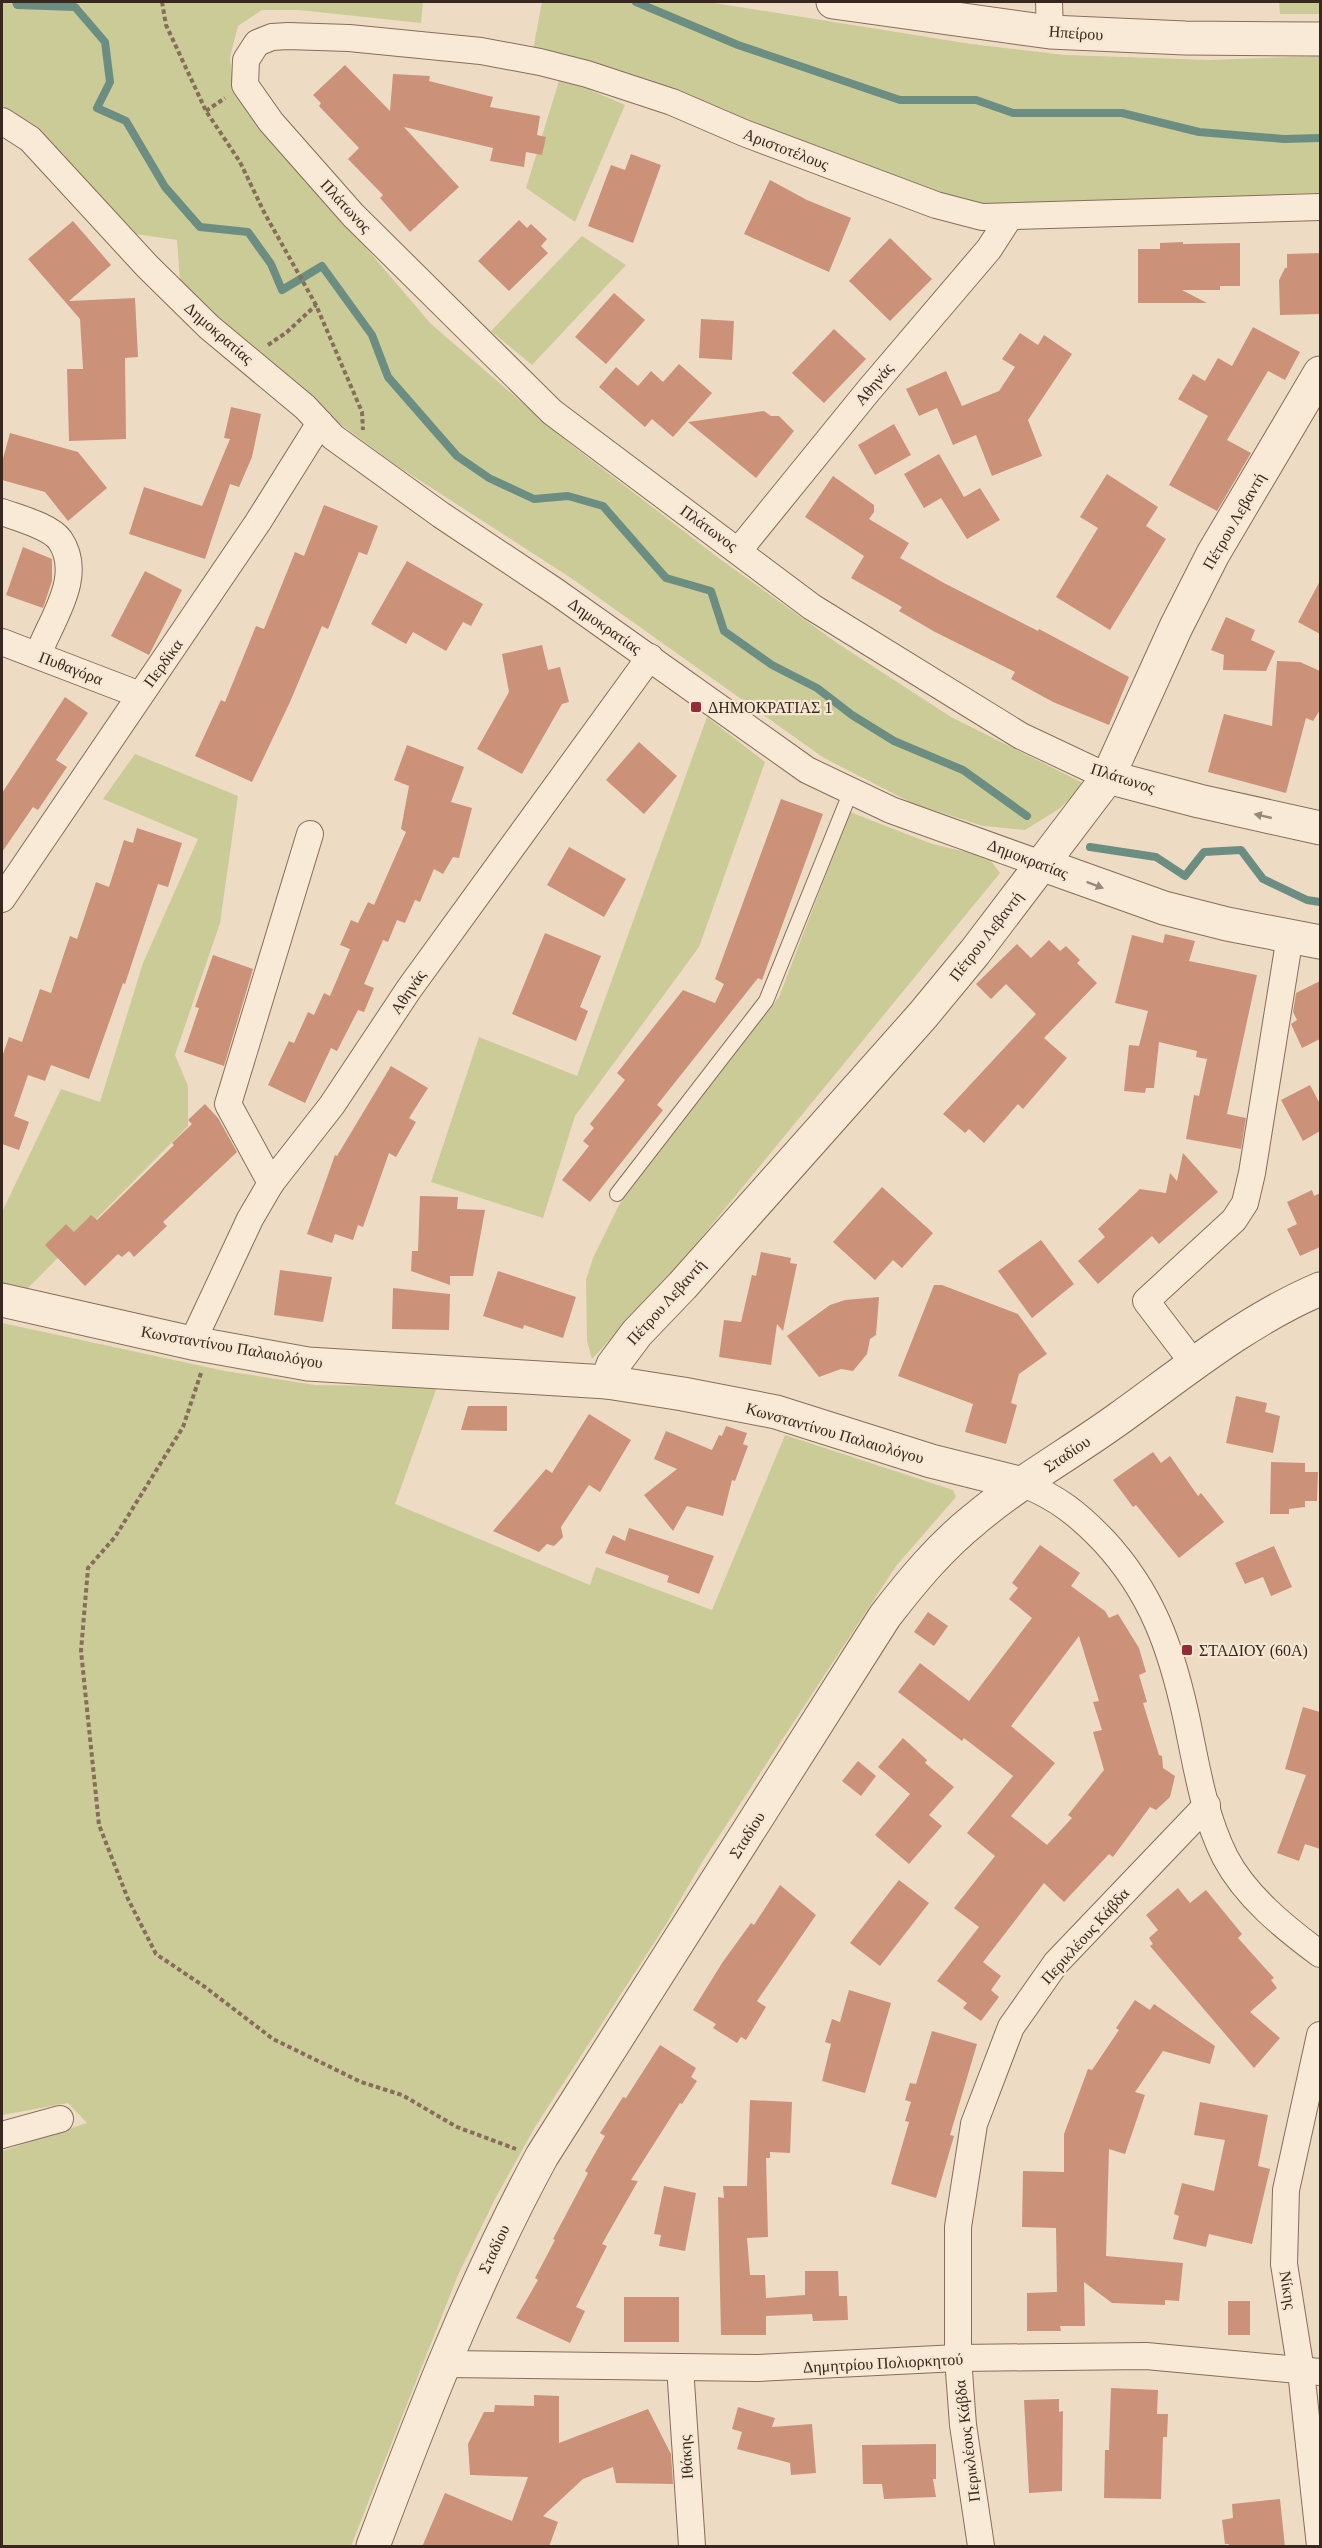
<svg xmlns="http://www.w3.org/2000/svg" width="1322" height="2548" font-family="'Times New Roman',serif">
	<rect width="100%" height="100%" fill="#eddcc3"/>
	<g fill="#cbcb97">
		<path d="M2,2H423L421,23L299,10H262L238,26L230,57L233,84L262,126L431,324L569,443L720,559L837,643L951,717L1085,784L1059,809L1025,830L983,826L914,804L824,758L571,578L396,465L336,421L224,327L180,282L177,240L135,234C94,191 51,137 2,105Z"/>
		<polygon points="542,2 708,2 971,44 1065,55 1210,60 1320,56 1320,193 995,205 954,201 533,50"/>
		<polygon points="1279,2 1320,2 1320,14 1280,14"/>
		<polygon points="559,81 586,88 625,105 575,222 526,188"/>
		<polygon points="582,236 626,265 532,365 491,331"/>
		<polygon points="707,717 765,762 699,947 575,1116 543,1218 431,1182 479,1037 577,1076"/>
		<polygon points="135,754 238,796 220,923 175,1055 188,1086 188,1126 26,1290 2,1284 2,1212 61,1089 100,1102 143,963 198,839 103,799"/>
		<polygon points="850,812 932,844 988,857 1000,873 674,1271 592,1359 587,1341 586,1280 593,1258 619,1205 779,997"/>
		<polygon points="2,1323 225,1371 315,1385 437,1387 395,1504 590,1585 596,1567 712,1610 785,1435 953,1490 956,1497 896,1566 704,1859 665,1926 535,2127 495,2199 458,2275 351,2546 2,2546 2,2151 87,2123 68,2103 2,2115"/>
	</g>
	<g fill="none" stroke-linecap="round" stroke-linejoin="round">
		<g stroke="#6c8e82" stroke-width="8">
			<polyline points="16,2 17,5 75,7 105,42 110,82 97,108 126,121 165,187 200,227 248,232 271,264 282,290 322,266 372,335 388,377 457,456 489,478 534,499 568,496 603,506 666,578 711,591 724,631 772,665 817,688 852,715 894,741 963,770 1027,816"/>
			<polyline points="636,2 738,45 900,100 976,100 1013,113 1122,113 1199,132 1284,139 1320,138"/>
			<polyline points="1090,847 1156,857 1185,876 1204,852 1241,850 1263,879 1307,900 1320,902"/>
		</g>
	</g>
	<g fill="#cb9279" fill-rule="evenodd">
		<polygon points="345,65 390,111 393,74 430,76 429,81 493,97 490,107 540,116 537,135 546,137 542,155 526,152 524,167 490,161 493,148 404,127 459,187 410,232 380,198 383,195 348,159 359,148 319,106 321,103 313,95"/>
		<polygon points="631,154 661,165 633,243 588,226 611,165 625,170"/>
		<polygon points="770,180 807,200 851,218 829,272 744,234"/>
		<polygon points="519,220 527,228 531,224 547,239 541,246 548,253 509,291 478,261"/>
		<polygon points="73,221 111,265 69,301 135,298 138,357 125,358 126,439 69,441 67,369 83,369 80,319 28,259"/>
		<polygon points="890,238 932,279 890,321 849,281"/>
		<polygon points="1183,242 1183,244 1240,243 1240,286 1220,286 1220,290 1182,290 1207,303 1138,303 1138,249 1160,249 1160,243"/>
		<polygon points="1320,253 1320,314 1280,315 1279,280 1285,268 1287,268 1287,254"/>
		<polygon points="614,293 645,320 606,364 575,337"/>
		<polygon points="701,319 734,321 732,360 699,358"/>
		<polygon points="1253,327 1300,352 1285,380 1268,371 1227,440 1251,453 1217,511 1169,485 1208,416 1178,399 1193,374 1205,381 1218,358 1232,366"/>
		<polygon points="834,329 866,359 824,403 792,373"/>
		<polygon points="1020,333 1038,345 1044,335 1072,354 1028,420 1042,456 992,476 976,435 953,445 937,408 919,416 906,389 946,371 962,406 999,391 1015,367 1002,359"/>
		<polygon points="679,364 712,393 673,437 652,419 645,427 599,387 616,367 638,386 651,371 663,382"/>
		<polygon points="231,407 261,414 252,457 239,487 230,484 205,559 129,534 144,487 202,506 230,439 224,438"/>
		<polygon points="764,411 771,416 779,416 794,431 756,478 688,422"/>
		<polygon points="894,424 911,455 875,475 858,445"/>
		<polygon points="10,433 78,452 107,488 68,521 45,492 2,480 2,462"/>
		<polygon points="939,454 964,497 980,488 1000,520 967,539 941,498 924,508 904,474"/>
		<polygon points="1107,474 1158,507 1146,526 1166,539 1110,630 1056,597 1098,528 1080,517"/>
		<polygon points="833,476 874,505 874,512 869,519 909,543 900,558 944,583 1038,631 1039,629 1129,677 1109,725 1053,702 1011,679 1015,672 935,632 899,611 902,607 851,578 864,556 805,517"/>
		<polygon points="324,505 378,526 367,555 359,552 328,629 322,626 290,702 252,782 195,756 221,700 225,702 256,626 264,629 295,552 304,556"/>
		<polygon points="23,547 52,559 52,581 43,608 6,595"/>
		<polygon points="407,561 483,604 471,626 463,622 446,651 413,632 406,644 371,624"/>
		<polygon points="145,571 182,590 149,655 111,636"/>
		<polygon points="1320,581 1320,634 1298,622"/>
		<polygon points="1226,617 1255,630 1251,640 1275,651 1266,671 1223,670 1224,655 1211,650"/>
		<polygon points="542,645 548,670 560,667 569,702 562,704 522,774 477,749 509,692 502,654"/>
		<polygon points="1277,661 1300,662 1320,671 1320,710 1313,721 1306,718 1286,793 1208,772 1224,714 1272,726"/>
		<polygon points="65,697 88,713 56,760 67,767 38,810 33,807 2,852 2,793"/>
		<polygon points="639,742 677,776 644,814 606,780"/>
		<polygon points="407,745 464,767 451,802 472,808 459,858 453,857 443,874 434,869 420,902 415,900 405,923 397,920 388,942 383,940 364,984 374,988 364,1012 358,1010 337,1051 331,1048 305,1103 268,1085 289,1041 294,1043 308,1012 314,1015 324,993 330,996 350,949 340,945 351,920 358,923 368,902 374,905 406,832 401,829 409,786 394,780"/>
		<polygon points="781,799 823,814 762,980 758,978 657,1105 663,1110 590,1202 562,1180 589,1146 583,1141 594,1128 590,1124 625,1080 617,1073 683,990 715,1003 724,984 715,979"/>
		<polygon points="137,828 182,843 168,887 158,884 125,984 123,983 89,1079 51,1065 45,1081 28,1075 14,1116 29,1122 19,1150 2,1144 2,1057 9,1037 22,1042 40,989 51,993 70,936 77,939 96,882 109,887 124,840 133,843"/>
		<polygon points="569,847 626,879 604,917 547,885"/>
		<polygon points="545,933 601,956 580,1007 588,1011 576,1041 512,1014"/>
		<polygon points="1165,934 1195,941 1189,961 1257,975 1227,1114 1246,1118 1241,1149 1186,1139 1194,1095 1199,1096 1207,1059 1196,1057 1197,1051 1159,1042 1154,1088 1146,1088 1145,1093 1124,1091 1129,1045 1139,1046 1148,1011 1115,1003 1132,935 1163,943"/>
		<polygon points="1049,940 1060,951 1066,946 1080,960 1077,963 1097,983 1044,1038 1067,1058 1023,1109 1018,1104 984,1143 969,1129 965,1133 943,1114 1036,1014 1006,984 991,999 976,984 1017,944 1031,958"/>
		<polygon points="213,955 253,969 224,1066 184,1052 199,1008 195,1007"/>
		<polygon points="1320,981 1320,1039 1302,1048 1291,1024 1297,1020 1293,1012 1296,993"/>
		<polygon points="391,1066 428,1088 409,1118 416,1122 396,1157 389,1153 363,1227 358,1225 353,1240 335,1234 332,1243 307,1234 335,1155 337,1156"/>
		<polygon points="1310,1085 1320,1104 1320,1131 1303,1141 1281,1100"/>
		<polygon points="205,1104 218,1118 237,1152 163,1222 167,1226 134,1257 129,1251 122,1257 118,1254 85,1286 45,1245 66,1224 74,1232 91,1215 97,1220 174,1145 172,1143 192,1124 188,1120"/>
		<polygon points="1183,1153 1218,1192 1159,1244 1152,1236 1098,1284 1078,1261 1105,1237 1098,1229 1140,1189 1166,1193 1170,1173 1177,1181"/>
		<polygon points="882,1187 933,1233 902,1268 893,1260 875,1280 833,1242"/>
		<polygon points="1312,1190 1314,1196 1320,1193 1320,1247 1300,1256 1287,1229 1297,1224 1287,1202"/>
		<polygon points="420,1196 458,1197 457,1209 485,1210 473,1276 450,1276 450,1285 411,1271 412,1251 418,1251"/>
		<polygon points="1041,1240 1074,1284 1032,1318 998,1271"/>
		<polygon points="761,1252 791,1258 790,1263 797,1264 783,1331 777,1324 771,1365 719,1357 724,1320 741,1322 752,1275 756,1276"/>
		<polygon points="280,1270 332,1277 323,1322 274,1315"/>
		<polygon points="498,1271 576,1297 563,1338 524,1325 523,1329 483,1316"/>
		<polygon points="934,1285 942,1285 1018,1314 1047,1354 1019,1374 1011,1403 1017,1405 1006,1444 965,1432 973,1404 898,1376"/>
		<polygon points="393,1288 450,1294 449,1330 392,1329"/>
		<polygon points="879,1297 876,1335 870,1339 867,1354 853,1371 841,1369 819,1377 787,1336 830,1305 845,1300"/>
		<polygon points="1236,1396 1267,1403 1265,1412 1280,1416 1273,1453 1226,1443"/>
		<polygon points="468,1406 507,1406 507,1431 461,1430"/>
		<polygon points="589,1414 631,1440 600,1492 589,1485 561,1527 563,1537 554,1546 547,1544 539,1552 493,1531 546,1469 552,1473"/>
		<polygon points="726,1426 747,1433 743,1444 748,1446 735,1481 732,1480 723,1516 687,1506 673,1531 644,1495 677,1469 654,1459 666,1431 712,1450 719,1435 722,1436"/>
		<polygon points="1153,1452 1161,1463 1170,1456 1198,1496 1201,1493 1224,1522 1179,1558 1136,1505 1133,1507 1113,1480"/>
		<polygon points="1271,1462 1305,1463 1305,1472 1318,1472 1317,1501 1305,1501 1305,1507 1289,1509 1289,1514 1270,1514"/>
		<polygon points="629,1528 714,1556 699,1594 667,1582 669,1576 605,1553 613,1535 625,1541"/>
		<path d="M1040,1545L1080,1573L1071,1586L1105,1611L1109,1618L1118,1614L1139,1648L1146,1672L1139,1675L1147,1702L1143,1703L1159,1755L1162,1756L1163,1768L1175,1776L1170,1797L1156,1810L1150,1807L1113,1857L1109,1854L1064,1902L1044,1883L983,1962L1001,1976L991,1990L999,1997L981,2021L963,2008L967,2003L937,1981L979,1927L954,1908L995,1856L967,1833L1013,1776L964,1738L962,1741L898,1692L920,1663L969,1701L1032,1618L1009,1599L1018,1588L1012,1583ZM1079,1636L1099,1701L1093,1702L1102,1730L1093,1732L1104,1770L1068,1815L1072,1818L1047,1845L1011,1816L1055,1763L1011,1726Z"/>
		<polygon points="1274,1546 1292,1587 1271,1596 1263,1577 1245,1584 1235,1563"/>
		<polygon points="928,1612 948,1626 934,1646 914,1632"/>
		<polygon points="1303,1707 1320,1712 1320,1849 1305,1844 1299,1861 1277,1853 1306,1775 1285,1769"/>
		<polygon points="903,1738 927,1760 925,1763 954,1787 929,1815 942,1826 909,1864 875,1835 910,1794 878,1767"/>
		<polygon points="858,1761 876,1776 861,1796 842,1781"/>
		<polygon points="899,1880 929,1903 880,1966 850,1943"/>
		<polygon points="780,1885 816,1915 757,2001 766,2007 746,2040 741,2037 737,2043 713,2028 716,2024 693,2010 722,1963 751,1923 754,1925"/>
		<polygon points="1178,1888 1190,1903 1206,1890 1242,1934 1238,1938 1274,1978 1271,1980 1277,1988 1250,2012 1280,2038 1254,2068 1150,1946 1153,1944 1149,1938 1158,1930 1146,1915"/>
		<polygon points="849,1990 891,2003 865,2093 822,2081 831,2044 825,2042 832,2019 840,2022"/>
		<polygon points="1135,2000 1150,2010 1154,2004 1215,2046 1210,2064 1163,2051 1135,2092 1145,2095 1125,2154 1109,2149 1106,2256 1183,2263 1179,2301 1165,2300 1165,2305 1112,2303 1084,2282 1085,2326 1060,2326 1061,2331 1027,2331 1027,2293 1057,2292 1056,2228 1022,2227 1023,2171 1064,2172 1064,2134 1088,2069 1092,2070 1119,2030 1116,2028"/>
		<polygon points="932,2031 977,2044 950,2135 954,2136 936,2198 891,2184 909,2122 905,2121 911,2102 905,2100 910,2083 916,2084"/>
		<polygon points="660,2045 696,2068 691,2077 697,2081 682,2104 680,2103 631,2180 638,2181 602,2244 607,2246 576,2307 585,2311 570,2343 516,2318 538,2280 535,2278 555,2240 553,2239 588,2173 585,2171 605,2136 600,2133 623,2097 626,2098"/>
		<polygon points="750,2100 792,2102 790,2153 770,2152 770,2158 766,2158 768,2237 747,2238 750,2275 765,2275 766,2298 805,2295 805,2271 838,2271 839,2296 847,2296 848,2320 813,2321 812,2314 766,2316 766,2335 721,2335 718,2197 724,2198 723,2186 747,2186"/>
		<polygon points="1200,2102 1268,2115 1258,2166 1270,2169 1252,2244 1209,2234 1206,2247 1173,2239 1179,2216 1174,2214 1182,2183 1214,2191 1225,2140 1194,2135"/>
		<polygon points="664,2186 696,2193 685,2251 659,2246 661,2235 654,2234"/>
		<rect x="624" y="2297" width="55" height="45"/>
		<rect x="1228" y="2301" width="22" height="34"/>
		<polygon points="1111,2388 1158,2390 1157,2414 1168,2414 1167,2437 1163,2437 1161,2499 1104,2498 1105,2450 1109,2450"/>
		<polygon points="534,2395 559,2396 559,2443 648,2409 671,2454 673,2484 616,2483 613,2467 583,2479 543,2516 558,2522 549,2547 422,2547 445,2493 512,2521 528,2477 470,2475 468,2444 484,2412 494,2412 495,2405 534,2406"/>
		<polygon points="1059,2399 1059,2412 1063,2411 1062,2491 1029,2493 1024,2400"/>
		<polygon points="738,2407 775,2418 772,2427 812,2424 816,2473 791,2475 790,2463 737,2449 742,2432 732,2429"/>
		<polygon points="936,2444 936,2479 933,2479 936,2497 884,2499 882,2484 863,2484 862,2445"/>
		<polygon points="1280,2499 1285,2547 1229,2547 1229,2544 1225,2544 1222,2520 1233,2518 1232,2504"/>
	</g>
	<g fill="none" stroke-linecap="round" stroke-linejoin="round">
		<g stroke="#876d5a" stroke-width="16">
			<polyline id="service" points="617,1194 766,1001 851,791"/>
		</g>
		<g stroke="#876d5a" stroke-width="28">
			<g id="minor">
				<polyline points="1049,2 1050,32"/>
				<polyline points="2,121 30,139 147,266 209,327 305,407 333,437 441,515 555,591 807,770 891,810 1041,864"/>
				<path d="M2,512C18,518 50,526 60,540C85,577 50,621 38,655"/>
				<polyline points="739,550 869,390 989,249 1009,218"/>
				<polyline points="2,642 140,695"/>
				<polyline points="1108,777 1021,736 812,607 552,412 353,215 271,122 245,85 246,60 257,43 272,37 288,36 349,38 481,51 540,62 587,74 672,102 744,133 936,205 982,217 1320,207"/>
				<polyline points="2,899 258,522 320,423"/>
				<polyline points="271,1183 228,1104 310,834"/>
				<polyline points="192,1343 250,1219 271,1183 332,1105 409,989 650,657"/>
				<polyline points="1194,1364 1146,1301 1234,1220 1245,1203 1252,1173 1290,936"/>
				<path d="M1023,1484C1057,1497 1079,1515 1104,1541C1152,1593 1171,1648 1186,1716C1196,1763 1203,1813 1225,1857C1246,1897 1285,1928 1320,1954"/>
				<polyline points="2,2135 60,2119"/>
				<polyline points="444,2364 757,2368 958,2358 1146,2356 1320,2372"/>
				<polyline points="680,2367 692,2546"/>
				<polyline points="981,2546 963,2425 958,2358 958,2227 974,2124 1011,2027 1056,1963 1207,1805"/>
				<polyline points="1320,2546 1301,2371 1284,2264 1286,2190 1320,2035"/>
			</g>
		</g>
		<g stroke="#876d5a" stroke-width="35">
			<g id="tertiary">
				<polyline points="833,2 1050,32 1185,38 1320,39"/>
				<polyline points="1108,777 1199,801 1320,828"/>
				<polyline points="1041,864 1164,908 1227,924 1320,942"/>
				<polyline points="2,1300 192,1343 308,1364 607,1382 683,1394 776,1412 931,1461 1023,1484"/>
				<polyline points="607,1382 613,1365 637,1333 682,1286 923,1015 975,952 1108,777 1176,627 1213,554 1320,373"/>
				<path d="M373,2546C423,2413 474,2281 542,2156L885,1616C912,1581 940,1547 975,1519C1020,1481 1073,1452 1121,1417C1185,1371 1247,1320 1320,1289"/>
			</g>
		</g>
		<g stroke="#876d5a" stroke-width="4" stroke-dasharray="4.5 3" stroke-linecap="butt">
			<polyline points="162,2 166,25 206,111 240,162 265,214 316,305 362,412 363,430"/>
			<polyline points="206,111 225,98"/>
			<polyline points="268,345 287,332 316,305"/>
			<polyline points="201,1373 183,1427 115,1537 88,1568 81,1651 99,1825 128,1899 156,1954 205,1987 273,2039 361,2082 402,2095 457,2127 516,2149"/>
		</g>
		<use href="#service" stroke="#f8ead6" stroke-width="14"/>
		<use href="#minor" stroke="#f8ead6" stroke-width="26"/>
		<use href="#tertiary" stroke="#f8ead6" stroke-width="33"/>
	</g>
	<defs><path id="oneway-solid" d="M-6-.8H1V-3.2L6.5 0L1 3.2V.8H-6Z" transform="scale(1.5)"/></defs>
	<g fill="#98887a">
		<use href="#oneway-solid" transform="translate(1263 816) rotate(-167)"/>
		<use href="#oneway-solid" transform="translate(1095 885) rotate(21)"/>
	</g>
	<g fill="#952b37" stroke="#f5e7d2" stroke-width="2">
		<rect x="690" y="701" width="12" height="12" rx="3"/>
		<rect x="1181" y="1644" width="12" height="12" rx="3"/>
	</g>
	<g text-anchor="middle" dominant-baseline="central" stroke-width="4.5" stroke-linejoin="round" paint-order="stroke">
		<g font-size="16" fill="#37271e" stroke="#f5e7d2">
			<text transform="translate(1076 33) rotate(4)">Ηπείρου</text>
			<text transform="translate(786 149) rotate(21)">Αριστοτέλους</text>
			<text transform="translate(346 206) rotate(47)">Πλάτωνος</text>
			<text transform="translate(219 333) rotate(41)">Δημοκρατίας</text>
			<text transform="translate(874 384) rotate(-50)">Αθηνάς</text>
			<text transform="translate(1234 521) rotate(-60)">Πέτρου Λεβαντή</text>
			<text transform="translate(709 528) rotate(36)">Πλάτωνος</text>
			<text transform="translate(605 626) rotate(35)">Δημοκρατίας</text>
			<text transform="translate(163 663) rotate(-54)">Περδίκα</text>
			<text transform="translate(71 668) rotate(21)">Πυθαγόρα</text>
			<text transform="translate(1123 778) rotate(18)">Πλάτωνος</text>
			<text transform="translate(1028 859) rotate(21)">Δημοκρατίας</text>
			<text transform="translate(986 936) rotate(-52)">Πέτρου Λεβαντή</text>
			<text transform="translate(408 992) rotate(-56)">Αθηνάς</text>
			<text transform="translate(666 1302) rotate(-48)">Πέτρου Λεβαντή</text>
			<text transform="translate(232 1347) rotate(10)">Κωνσταντίνου Παλαιολόγου</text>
			<text transform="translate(835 1433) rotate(16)">Κωνσταντίνου Παλαιολόγου</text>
			<text transform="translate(1067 1454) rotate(-34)">Σταδίου</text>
			<text transform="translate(747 1835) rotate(-58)">Σταδίου</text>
			<text transform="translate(1085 1936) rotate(-48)">Περικλέους Κάβδα</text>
			<text transform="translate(494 2249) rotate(-65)">Σταδίου</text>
			<text transform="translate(1288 2290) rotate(81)">Νίκης</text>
			<text transform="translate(883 2363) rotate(-3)">Δημητρίου Πολιορκητού</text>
			<text transform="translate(967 2441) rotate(-97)">Περικλέους Κάβδα</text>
			<text transform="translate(686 2457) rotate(-94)">Ιθάκης</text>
		</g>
		<g font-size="16" fill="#37271e" stroke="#f5e7d2" text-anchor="start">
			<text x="708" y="707">ΔΗΜΟΚΡΑΤΙΑΣ 1</text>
			<text x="1199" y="1650">ΣΤΑΔΙΟΥ (60A)</text>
		</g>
	</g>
	<rect width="1322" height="2548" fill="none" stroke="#37271e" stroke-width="6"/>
</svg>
